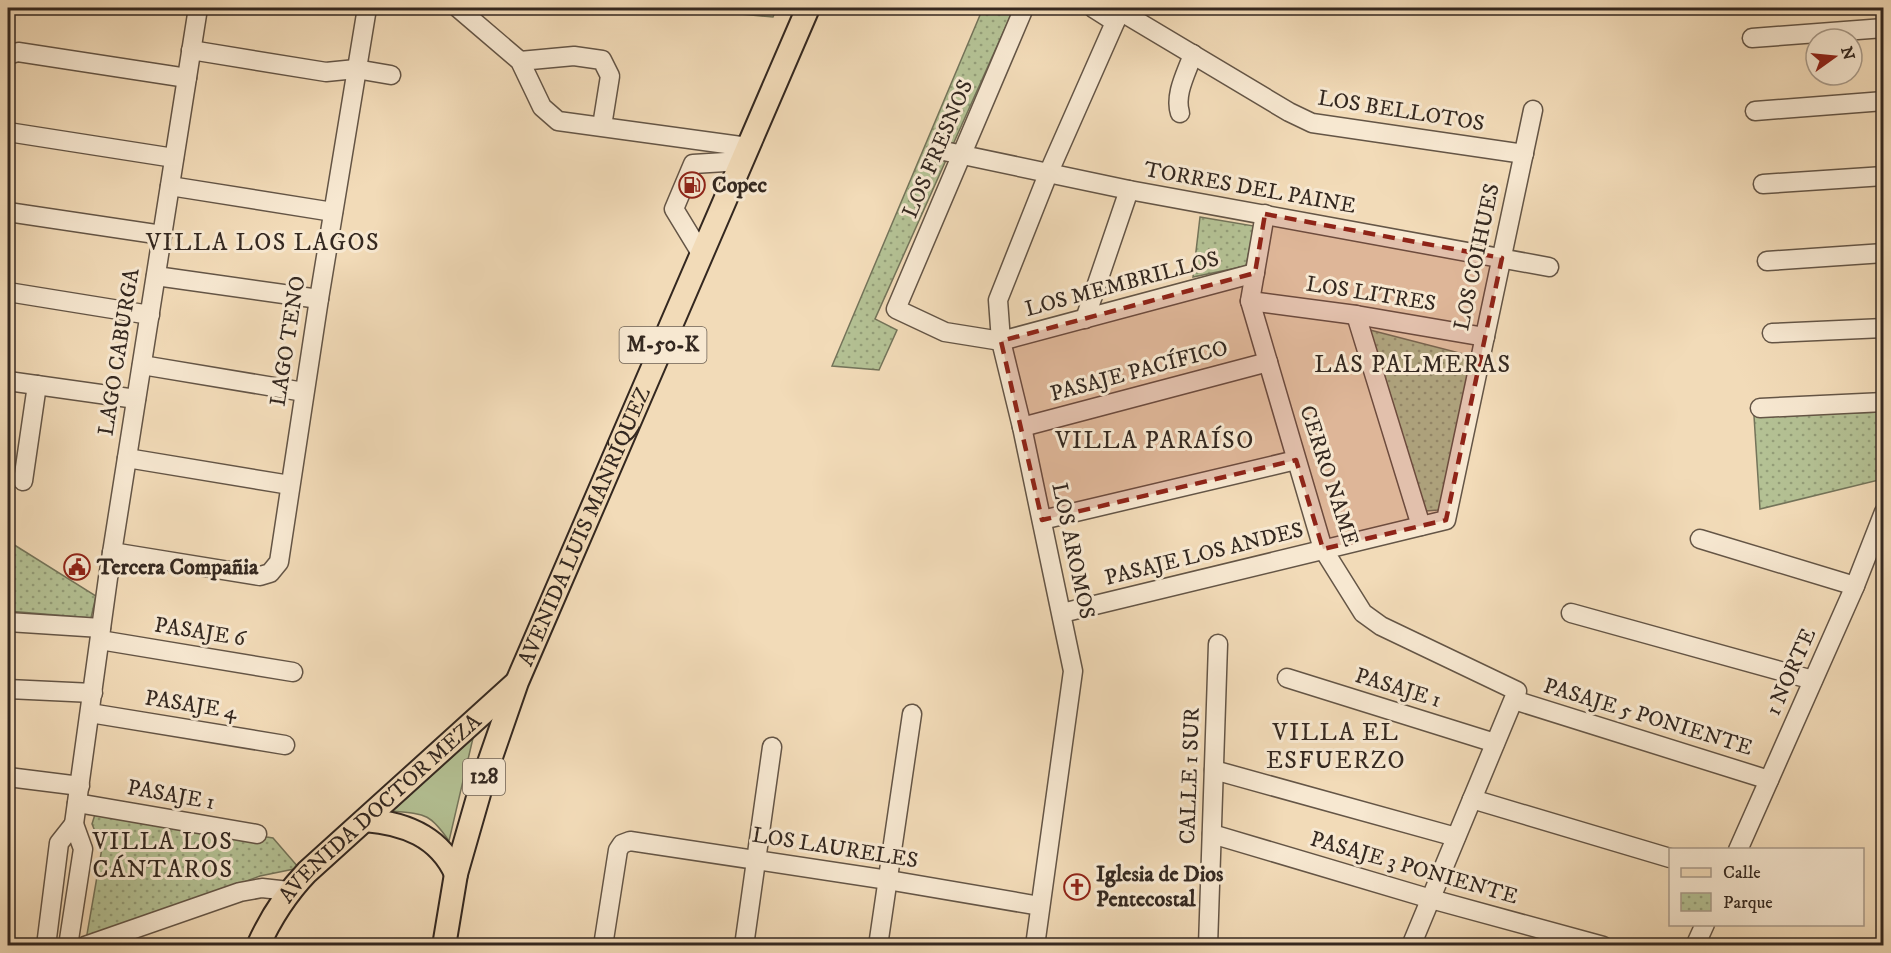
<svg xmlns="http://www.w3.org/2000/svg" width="1891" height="953" font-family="'IM FELL DW Pica',serif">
	<defs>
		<pattern id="cemetery-stones" width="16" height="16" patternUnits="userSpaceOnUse" patternTransform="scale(1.5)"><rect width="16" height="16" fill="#b4c194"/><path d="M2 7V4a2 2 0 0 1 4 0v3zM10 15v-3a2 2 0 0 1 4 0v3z" fill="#939d78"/></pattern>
		<pattern id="park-dots" width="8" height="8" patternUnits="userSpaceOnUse" patternTransform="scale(1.5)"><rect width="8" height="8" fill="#b4c194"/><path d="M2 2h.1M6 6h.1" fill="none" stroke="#939d78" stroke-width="1.8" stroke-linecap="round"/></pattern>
	</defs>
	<rect width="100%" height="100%" fill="#f2dbb8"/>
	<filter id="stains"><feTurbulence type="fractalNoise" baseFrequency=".00333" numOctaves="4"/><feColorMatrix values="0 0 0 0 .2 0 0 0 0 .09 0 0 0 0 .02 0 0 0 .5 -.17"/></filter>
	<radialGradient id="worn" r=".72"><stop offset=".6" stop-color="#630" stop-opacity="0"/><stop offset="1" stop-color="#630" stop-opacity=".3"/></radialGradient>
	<path fill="#b4c194" stroke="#74745a" stroke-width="1.5" d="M473,738L449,841C430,813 425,814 392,811Z"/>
	<polygon fill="url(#cemetery-stones)" stroke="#74745a" stroke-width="1.5" points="676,8 777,8 773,17"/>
	<g fill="url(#park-dots)" stroke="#74745a" stroke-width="1.5">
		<polygon points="983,8 1014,8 875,319 897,330 879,370 832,366"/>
		<polygon points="1200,217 1254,226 1246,266 1193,277"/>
		<polygon points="1370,330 1475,357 1446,499 1438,510 1426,511"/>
		<polygon points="1883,412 1883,479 1760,509 1754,416"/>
		<polygon points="8,541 96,596 91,618 8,611"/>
		<polygon points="96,811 273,838 299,868 260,876 86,940 102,848 92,824"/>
	</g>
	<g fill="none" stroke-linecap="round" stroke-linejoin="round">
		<g stroke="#645546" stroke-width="21">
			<g id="minor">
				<polyline points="458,8 520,61 542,107 558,121 748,147"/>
				<polyline points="1024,8 896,309 945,332 1001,341 1255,273"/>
				<polyline points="1093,8 1115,22"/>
				<polyline points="1752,38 1884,28"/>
				<polyline points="191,50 326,72 356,69 391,75"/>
				<polyline points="8,55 18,52 187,78"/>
				<polyline points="520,61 574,56 602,60 610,76 602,126"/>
				<polyline points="1755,111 1884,101"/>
				<path d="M1180,113C1174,94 1187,72 1193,54"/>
				<polyline points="8,132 174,158"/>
				<polyline points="944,151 1129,190 1549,267"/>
				<polyline points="1763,184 1884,176"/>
				<polyline points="170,186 333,212"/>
				<polyline points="8,212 162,235"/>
				<polyline points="1265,214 1250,301 1323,549 1363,613 1381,626 1517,691 1411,946"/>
				<polyline points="702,255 674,209 693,164 742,161"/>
				<polyline points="1767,261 1884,253"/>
				<polyline points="156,276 319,299"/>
				<polyline points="8,292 150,315"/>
				<polyline points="1250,301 1356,315 1485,337"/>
				<polyline points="1356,315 1421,526"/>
				<polyline points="1085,319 1129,190"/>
				<polyline points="1772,333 1884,328"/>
				<polyline points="142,365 304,392"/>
				<polyline points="8,381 136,399"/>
				<polyline points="1760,408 1884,402"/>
				<polyline points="1022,427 1268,362"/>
				<polyline points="127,458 290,485"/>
				<polyline points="23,481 37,385"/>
				<polyline points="1042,520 1296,460"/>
				<polyline points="1700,539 1855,586"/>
				<polyline points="112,552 260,576 270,573 279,562 319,299 367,8"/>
				<polyline points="1062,613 1446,520 1533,110"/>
				<polyline points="1571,613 1813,680"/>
				<polyline points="8,622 101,628"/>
				<polyline points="100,640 293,672"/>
				<polyline points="1287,678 1495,743"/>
				<polyline points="8,689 93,693"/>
				<polyline points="1514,700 1769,780"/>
				<polyline points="90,713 285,745"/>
				<polyline points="1214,770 1456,837"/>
				<polyline points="8,777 80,786"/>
				<polyline points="1472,799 1670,858"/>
				<polyline points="77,803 257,834"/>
				<polyline points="74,824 108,578 198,8"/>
				<polyline points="1212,834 1431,899 1603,946"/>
				<polyline points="1738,850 1855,586 1884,512"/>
				<polyline points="46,946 59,843 74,824 83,849 68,946"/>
				<polyline points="85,946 240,892 262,888 289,891"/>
				<polyline points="603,946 618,850 622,844 630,841 888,880 1040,906"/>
				<polyline points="744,946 772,747"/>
				<polyline points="878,946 912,714"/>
				<polyline points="1035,946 1073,671 1022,427 1001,341 998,300 1048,174 1120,11 1289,112 1312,123 1524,154"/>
				<polyline points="1208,946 1218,644"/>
				<polyline points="1695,946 1705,924"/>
			</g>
		</g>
		<g stroke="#342820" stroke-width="26">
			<g id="major">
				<path d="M365,820C404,823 439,836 456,874"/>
				<path id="s1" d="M258,946C271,917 285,895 307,872L516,683"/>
				<path id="s2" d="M444,946L456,874L483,780L517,682L808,8"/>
			</g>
		</g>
		<use href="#minor" stroke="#f7e8d1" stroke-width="18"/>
		<use href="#major" stroke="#f2dbb8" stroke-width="22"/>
	</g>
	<path fill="#8f2418" fill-opacity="0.2" stroke="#8f2418" stroke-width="4.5" stroke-dasharray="12 8" stroke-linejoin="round" d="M1265,214L1502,258L1446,520L1323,549L1296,460L1042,520L1001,341L1255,273Z"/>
	<defs>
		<g id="fuel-ring" transform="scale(1.35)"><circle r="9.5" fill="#f7e8d1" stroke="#8f2418" stroke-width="1.5"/><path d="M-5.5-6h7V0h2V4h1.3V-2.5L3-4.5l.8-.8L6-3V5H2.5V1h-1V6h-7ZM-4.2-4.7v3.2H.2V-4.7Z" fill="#8f2418"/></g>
		<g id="civic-ring" transform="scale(1.35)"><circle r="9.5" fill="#f7e8d1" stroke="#8f2418" stroke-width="1.5"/><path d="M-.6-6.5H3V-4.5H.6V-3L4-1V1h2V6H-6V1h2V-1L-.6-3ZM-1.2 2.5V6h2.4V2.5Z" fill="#8f2418"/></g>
		<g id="church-ring" transform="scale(1.35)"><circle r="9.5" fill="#f7e8d1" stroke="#8f2418" stroke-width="1.5"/><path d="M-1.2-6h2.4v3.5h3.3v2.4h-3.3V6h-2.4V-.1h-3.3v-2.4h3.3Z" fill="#8f2418"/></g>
	</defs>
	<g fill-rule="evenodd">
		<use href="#fuel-ring" x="692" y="185"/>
		<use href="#civic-ring" x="77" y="567"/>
		<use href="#church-ring" x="1077" y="887"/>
	</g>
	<g text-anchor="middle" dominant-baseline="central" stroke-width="6" stroke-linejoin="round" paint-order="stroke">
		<g fill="#f7e8d1" stroke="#6e6255" stroke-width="1.5">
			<rect x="619.5" y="327" width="87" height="36" rx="4.5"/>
			<rect x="463" y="759" width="42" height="36" rx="4.5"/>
		</g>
		<g font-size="21" font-weight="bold" fill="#342820">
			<text x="663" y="345">M-50-K</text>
			<text x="484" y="777">128</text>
		</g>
		<g font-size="22" fill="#342820" stroke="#f7e8d1">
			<text transform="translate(1401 111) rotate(9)">LOS BELLOTOS</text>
			<text transform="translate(938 149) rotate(-67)">LOS FRESNOS</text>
			<text transform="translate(1250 188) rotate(10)">TORRES DEL PAINE</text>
			<text transform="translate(1477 257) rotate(-78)">LOS COIHUES</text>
			<text transform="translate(1122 284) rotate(-15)">LOS MEMBRILLOS</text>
			<text transform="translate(1371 294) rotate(9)">LOS LITRES</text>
			<text transform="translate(288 341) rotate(-81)">LAGO TENO</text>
			<text transform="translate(119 352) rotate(-81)">LAGO CABURGA</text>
			<text transform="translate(1139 371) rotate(-15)">PASAJE PACÍFICO</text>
			<text transform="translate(1329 476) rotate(72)">CERRO NAME</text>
			<text stroke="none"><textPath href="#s2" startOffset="444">AVENIDA LUIS MANRÍQUEZ</textPath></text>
			<text transform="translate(1073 551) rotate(78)">LOS AROMOS</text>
			<text transform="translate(1204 554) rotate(-14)">PASAJE LOS ANDES</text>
			<text transform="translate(200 632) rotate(9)">PASAJE 6</text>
			<text transform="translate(1791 672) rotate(-66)">1 NORTE</text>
			<text transform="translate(1398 688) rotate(17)">PASAJE 1</text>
			<text transform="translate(191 705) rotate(9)">PASAJE 4</text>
			<text transform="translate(1648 717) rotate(17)">PASAJE 5 PONIENTE</text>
			<text transform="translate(1190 776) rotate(-88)">CALLE 1 SUR</text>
			<text transform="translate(171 795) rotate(10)">PASAJE 1</text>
			<text stroke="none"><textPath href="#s1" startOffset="186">AVENIDA DOCTOR MEZA</textPath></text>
			<text transform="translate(835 848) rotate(9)">LOS LAURELES</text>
			<text transform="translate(1414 868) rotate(16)">PASAJE 3 PONIENTE</text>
		</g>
		<g font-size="22" font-weight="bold" fill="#342820" stroke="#f7e8d1" text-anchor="start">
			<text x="712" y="185">Copec</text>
			<text x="97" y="567">Tercera Compañia</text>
			<text x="1096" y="874">Iglesia de Dios<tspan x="1096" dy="25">Pentecostal</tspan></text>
		</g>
		<g font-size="24" letter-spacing="1.5" fill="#342820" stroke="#f7e8d1">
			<text x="263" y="243">VILLA LOS LAGOS</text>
			<text x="1413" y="365">LAS PALMERAS</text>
			<text x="1155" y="441">VILLA PARAÍSO</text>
			<text x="1336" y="733">VILLA EL<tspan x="1336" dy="28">ESFUERZO</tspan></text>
			<text x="163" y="842">VILLA LOS<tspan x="163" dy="28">CÁNTAROS</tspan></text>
		</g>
	</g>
	<rect width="1891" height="953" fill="none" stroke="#f2dbb8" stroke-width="30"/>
	<rect x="9" y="9" width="1873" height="935" fill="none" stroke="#342820" stroke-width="3"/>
	<rect x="15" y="15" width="1861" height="923" fill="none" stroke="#342820" stroke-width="1.5"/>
	<rect x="1669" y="848" width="195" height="78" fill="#f7e8d1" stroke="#a99b8a" stroke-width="1.5"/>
	<rect x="1681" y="868" width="30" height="9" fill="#f2dbb8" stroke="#a99b8a" stroke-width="1.5"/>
	<text x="1723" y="878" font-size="18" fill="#342820">Calle</text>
	<rect x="1681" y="893" width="30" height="18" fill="url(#park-dots)" stroke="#a99b8a" stroke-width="1.5"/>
	<text x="1723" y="908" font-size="18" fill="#342820">Parque</text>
	<g transform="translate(1834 57) rotate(75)"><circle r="28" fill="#f7e8d1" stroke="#a99b8a" stroke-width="1.5"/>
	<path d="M0-4.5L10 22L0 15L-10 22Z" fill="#8f2418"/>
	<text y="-9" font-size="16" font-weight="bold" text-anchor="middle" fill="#342820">N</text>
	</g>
	<rect width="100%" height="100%" filter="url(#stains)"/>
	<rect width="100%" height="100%" fill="url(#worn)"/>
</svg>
